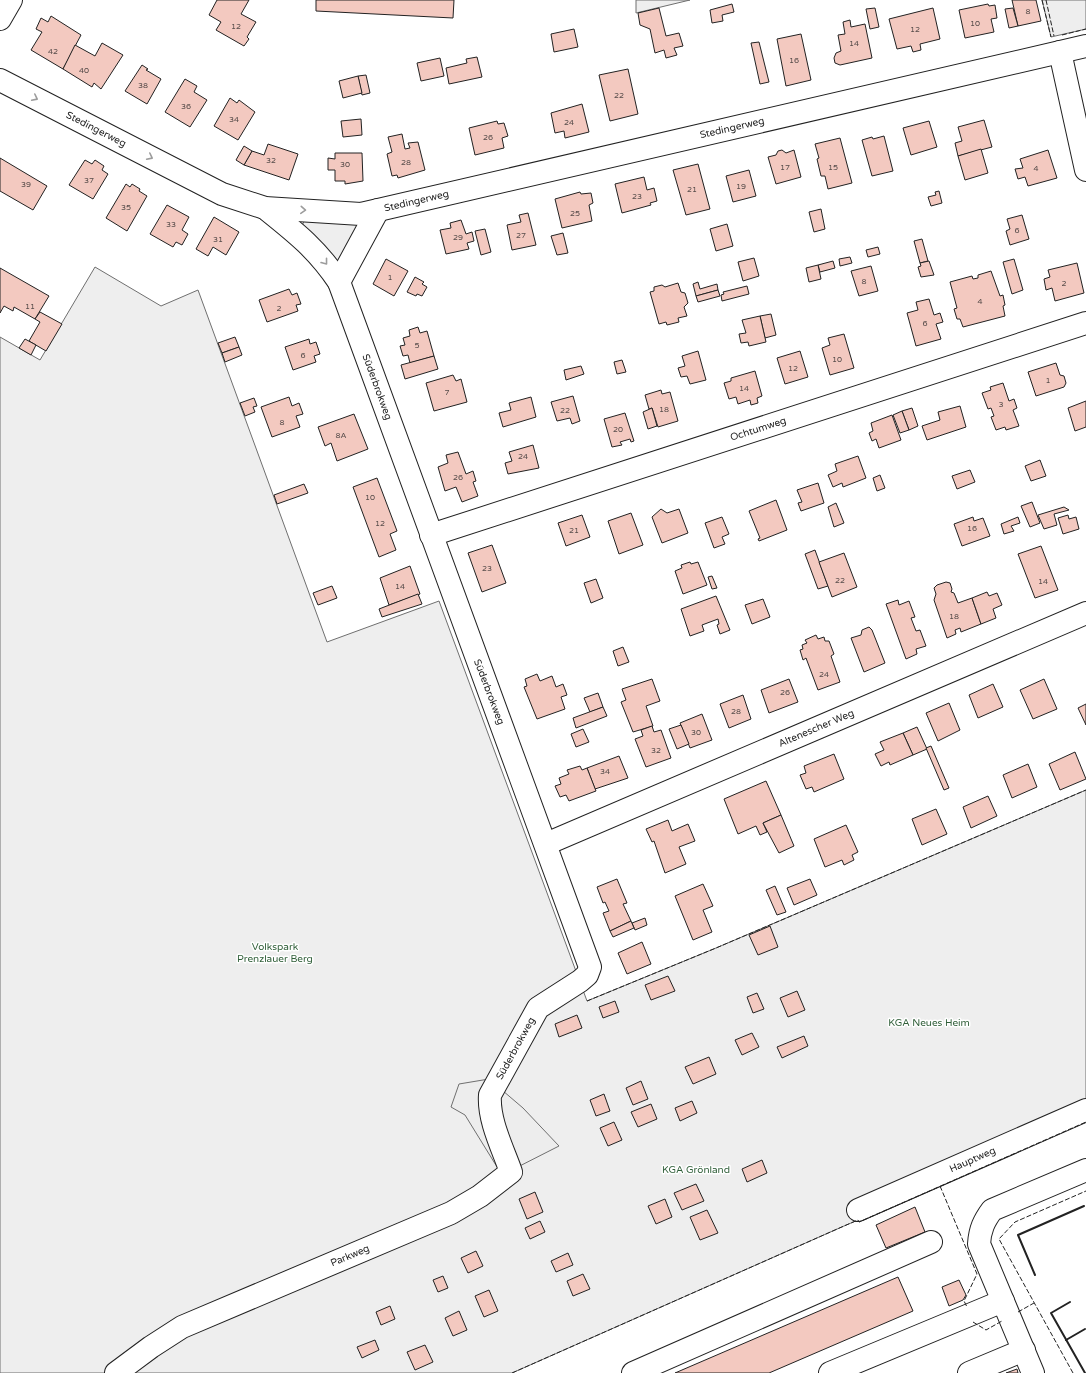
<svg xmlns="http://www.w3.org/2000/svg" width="1086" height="1373" font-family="'Varela Round',sans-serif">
	<rect width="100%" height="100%" fill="#fff"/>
	<g fill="#eee" stroke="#6f6f6f">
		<polygon points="636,0 690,0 636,13"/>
		<polygon points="1042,0 1086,0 1086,29 1051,37"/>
		<polygon points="304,221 359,222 338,263 302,226"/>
		<polygon points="95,267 161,306 198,290 327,642 439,601 587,1001 716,948 1086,790 1086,1122 859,1222 858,1220 844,1226 512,1373 0,1373 0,337 40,360"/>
	</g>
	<polygon fill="#ededed" stroke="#6f6f6f" points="489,1079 523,1108 559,1146 502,1175 465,1115 451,1107 459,1084"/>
	<g fill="#f3c9c0" stroke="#222">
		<polygon points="217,0 249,0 241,14 256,22 247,37 249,39 244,46 216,30 221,22 209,15"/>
		<polygon points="316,0 454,0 453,18 316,11"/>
		<polygon points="1012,0 1036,0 1041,21 1018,26"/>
		<polygon points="732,4 734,12 722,15 723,21 712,23 710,10"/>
		<polygon points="988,4 989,6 995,5 997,18 991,19 994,32 965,38 959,10"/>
		<polygon points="659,8 666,36 679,33 683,46 674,48 677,55 666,58 664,50 655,53 650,29 640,25 638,13"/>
		<polygon points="875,8 879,27 870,29 866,9"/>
		<polygon points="933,8 940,39 920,44 921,50 913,52 911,46 897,49 889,19"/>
		<polygon points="1013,8 1018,26 1009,28 1005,9"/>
		<polygon points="51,16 81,35 63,69 31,50 42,32 36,29 41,18 48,22"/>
		<polygon points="850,20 851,27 865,24 872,58 840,65 835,63 834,58 836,53 841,51 838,35 845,34 843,22"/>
		<polygon points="574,29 578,47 554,52 551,34"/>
		<polygon points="801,34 811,80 786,86 777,39"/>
		<polygon points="759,42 769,82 760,84 751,43"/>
		<polygon points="102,43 123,55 101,89 94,83 92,87 63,69 75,45 95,56"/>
		<polygon points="477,57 482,77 449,84 446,68 467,63 466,59"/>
		<polygon points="440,58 444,76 421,81 417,63"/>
		<polygon points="142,65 148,69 146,70 161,79 147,104 125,91"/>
		<polygon points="628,69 638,114 610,121 599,75"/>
		<polygon points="366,75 370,93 362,95 358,76"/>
		<polygon points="358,76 362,93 343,98 339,81"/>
		<polygon points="185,79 197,86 194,92 207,100 190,127 165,112"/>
		<polygon points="230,98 237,103 239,100 255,112 238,140 214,126"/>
		<polygon points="582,104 589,132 565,138 564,131 555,133 551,113"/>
		<polygon points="361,119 362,135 343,137 341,121"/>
		<polygon points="984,120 992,147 958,156 955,143 962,141 958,127"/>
		<polygon points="497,121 498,124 504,123 508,136 502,138 504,148 475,155 469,128"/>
		<polygon points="929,121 937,147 911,155 903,128"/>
		<polygon points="402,134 405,149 410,148 408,143 418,142 425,170 398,178 397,175 392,176 387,154 392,152 388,137"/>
		<polygon points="884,136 893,171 872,176 862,140 872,137 873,139"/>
		<polygon points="840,138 852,183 828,189 825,176 821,176 817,159 819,158 815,144"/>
		<polygon points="268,144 298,154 289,180 244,165 252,151 264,155"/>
		<polygon points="244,146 252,151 244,165 236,160"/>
		<polygon points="981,149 988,173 965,180 958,156"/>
		<polygon points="782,150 786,153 794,150 801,177 776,184 768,157 776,155 778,151"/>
		<polygon points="1048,150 1057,178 1028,186 1025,177 1018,179 1015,169 1023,168 1020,159"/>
		<polygon points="335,153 362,153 363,181 345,184 345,181 335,181 335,170 328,170 328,158 335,159"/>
		<polygon points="0,158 47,186 33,210 0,191"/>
		<polygon points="85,160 92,164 95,160 104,166 102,170 108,174 93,199 69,185"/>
		<polygon points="698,164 710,209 686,215 673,170"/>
		<polygon points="749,170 756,196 733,202 726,176"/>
		<polygon points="644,177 647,190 654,188 657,201 650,203 651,205 622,213 615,184"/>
		<polygon points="126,184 130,187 132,184 140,189 139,191 147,196 127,231 106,218"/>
		<polygon points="939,191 942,203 931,206 928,197 936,195 935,192"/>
		<polygon points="580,192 581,194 591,193 593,203 589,205 592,221 562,228 555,199"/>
		<polygon points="167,205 189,217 182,230 188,234 182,245 176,242 173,247 150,234"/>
		<polygon points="821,209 825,229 814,232 809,212"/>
		<polygon points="528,213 536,245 512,250 507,225 521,222 519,215"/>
		<polygon points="1022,215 1029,239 1010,245 1006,231 1010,229 1007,219"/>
		<polygon points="214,217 239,232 226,255 213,247 208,256 196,249"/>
		<polygon points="461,220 466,234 472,232 474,241 467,243 469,249 446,254 440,230 451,228 450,223"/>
		<polygon points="727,224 733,246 716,251 710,229"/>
		<polygon points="485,229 491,252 481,255 475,231"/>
		<polygon points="563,233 568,253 557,255 551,236"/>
		<polygon points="922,239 928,261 920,263 914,241"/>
		<polygon points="878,247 880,254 868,257 866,250"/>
		<polygon points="850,257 852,263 840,266 839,259"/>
		<polygon points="754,258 759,276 743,281 738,262"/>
		<polygon points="386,259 408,271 394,296 373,284"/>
		<polygon points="1014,259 1023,290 1012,294 1003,262"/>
		<polygon points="833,261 835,268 820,272 818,265"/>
		<polygon points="929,261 934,275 921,277 918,267 921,266 920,263"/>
		<polygon points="1077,263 1084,293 1055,301 1052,288 1046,290 1044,279 1050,277 1048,270"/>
		<polygon points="818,265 821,279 809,282 806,268"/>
		<polygon points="871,266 878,291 859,296 851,271"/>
		<polygon points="0,268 49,296 35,319 14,307 13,311 4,306 0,313"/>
		<polygon points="991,271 1000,296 1003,295 1005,305 1003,306 1005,316 963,327 960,319 957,319 954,309 957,308 950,282 972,276 973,279 978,278 978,275"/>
		<polygon points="415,277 424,282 422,284 427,287 422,296 417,294 416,296 407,292"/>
		<polygon points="698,282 700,289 717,284 718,290 696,296 693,284"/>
		<polygon points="678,283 681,292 685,293 688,303 684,307 687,316 678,318 679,322 667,325 666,322 659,324 650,292 654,291 654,287 662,285 665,287"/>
		<polygon points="747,286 749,294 722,301 721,295 724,294 723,292"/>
		<polygon points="289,289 292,295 297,293 301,304 296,305 298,311 267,322 259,300"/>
		<polygon points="718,290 720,296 698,302 696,296"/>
		<polygon points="929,299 934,315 940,313 943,322 936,324 941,339 916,346 907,313 918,310 916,302"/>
		<polygon points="40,312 62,324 46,351 29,341 40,322 35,319"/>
		<polygon points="771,314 776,335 765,338 760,316"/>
		<polygon points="760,316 766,342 749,346 748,342 741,343 739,334 746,333 742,320"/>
		<polygon points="418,327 420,333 427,331 434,356 410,363 408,355 403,356 400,346 405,345 403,338 410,336 409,330"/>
		<polygon points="844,334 854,368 830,375 822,348 830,345 828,338"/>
		<polygon points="235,337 239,347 222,353 218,343"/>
		<polygon points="25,339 36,345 31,355 19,348"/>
		<polygon points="309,339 310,344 316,342 320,354 314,356 316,362 293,370 285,347"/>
		<polygon points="239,347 242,355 225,362 222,353"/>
		<polygon points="698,351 706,380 690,384 687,376 681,377 678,368 685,366 682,356"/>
		<polygon points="800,351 808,377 785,384 777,358"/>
		<polygon points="434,356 438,369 405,379 401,365"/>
		<polygon points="622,360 626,372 617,374 614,362"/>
		<polygon points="1056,363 1060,375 1064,376 1066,383 1064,387 1036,396 1028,372"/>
		<polygon points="581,366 584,374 566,380 564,370"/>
		<polygon points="755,371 762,396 757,398 758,403 751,405 750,400 738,404 736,397 729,399 724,383 731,381 731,378"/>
		<polygon points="453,375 456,381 461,379 467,402 434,411 426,383"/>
		<polygon points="1003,383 1009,401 1014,399 1017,408 1013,410 1019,426 1006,430 1005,427 996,430 991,417 994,416 991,408 988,409 982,393 991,390 990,387"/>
		<polygon points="661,390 662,394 670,392 678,421 658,427 652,408 649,409 645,395"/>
		<polygon points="573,396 580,421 572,424 570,418 557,421 551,402"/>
		<polygon points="289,397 292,406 299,403 303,414 296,416 300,427 272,437 261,407"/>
		<polygon points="531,397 536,417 503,427 499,413 511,410 509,403"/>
		<polygon points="254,398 257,406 253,407 255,412 245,416 240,403"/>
		<polygon points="1086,401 1086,427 1075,431 1068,408"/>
		<polygon points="960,406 966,427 927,440 922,426 940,420 938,412"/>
		<polygon points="652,408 657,426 648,429 643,412"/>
		<polygon points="912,408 918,426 909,430 902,411"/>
		<polygon points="902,411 909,430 900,433 893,415"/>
		<polygon points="625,413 634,441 631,442 630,439 620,442 622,445 612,447 604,419"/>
		<polygon points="354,414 368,449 337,461 331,443 325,446 318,427"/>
		<polygon points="892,415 901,440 879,448 876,439 872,441 869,433 873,431 871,423"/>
		<polygon points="533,445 539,468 508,474 505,463 512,461 509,452"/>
		<polygon points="458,452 466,474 473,471 476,481 473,482 478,496 462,502 456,487 445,491 438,467 448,463 446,455"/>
		<polygon points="858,456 866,478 843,487 842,483 833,487 828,475 837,471 835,464"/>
		<polygon points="1040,460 1046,476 1031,481 1025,466"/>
		<polygon points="970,470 975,482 957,489 952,476"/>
		<polygon points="880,475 885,488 877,491 873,478"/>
		<polygon points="377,478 397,531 390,534 396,550 379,557 353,487"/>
		<polygon points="818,483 824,503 801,511 798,503 802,502 797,490"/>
		<polygon points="304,484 308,493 277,504 274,495"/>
		<polygon points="776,500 787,530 759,541 758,539 760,538 749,511"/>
		<polygon points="1032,502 1040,523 1030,527 1021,506"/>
		<polygon points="836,503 844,523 834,527 828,507"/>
		<polygon points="1064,507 1069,510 1054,514 1057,525 1044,529 1038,515"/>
		<polygon points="661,509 667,513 679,509 688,533 662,543 652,517"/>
		<polygon points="631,513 643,545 619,554 608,521"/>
		<polygon points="582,515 590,537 566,546 558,523"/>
		<polygon points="1068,515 1069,519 1076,517 1079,529 1063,534 1058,518"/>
		<polygon points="722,517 729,534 722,537 725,544 714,548 705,523"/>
		<polygon points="973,517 974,521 983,518 990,536 962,546 954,524"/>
		<polygon points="1018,517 1020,523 1011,526 1014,531 1004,534 1001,524"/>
		<polygon points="492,545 506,583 482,592 468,553"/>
		<polygon points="1041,546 1058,590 1035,598 1018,554"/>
		<polygon points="815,550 828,586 818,589 805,554"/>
		<polygon points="844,553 857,587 832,597 819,562"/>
		<polygon points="690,562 691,564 698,562 707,585 683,594 675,571 682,568 681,565"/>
		<polygon points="410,566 420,594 389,605 380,578"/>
		<polygon points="712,576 717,588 712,589 708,577"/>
		<polygon points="596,579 603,598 591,603 584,583"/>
		<polygon points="946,582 950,583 952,589 951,592 954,593 958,603 972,598 981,624 961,632 960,628 955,630 956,634 947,638 934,600 936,594 934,588 937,585"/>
		<polygon points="332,586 337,598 318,605 313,593"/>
		<polygon points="987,592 989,596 997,593 1002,605 993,609 996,618 981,624 972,598"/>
		<polygon points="418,594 422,604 382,617 379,609"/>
		<polygon points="716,596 730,630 720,634 717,625 719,624 718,619 702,625 704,631 690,636 681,609"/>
		<polygon points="763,599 770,617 752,624 745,605"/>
		<polygon points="898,600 899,605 909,601 915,617 911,618 916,631 920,630 926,646 916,649 917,654 906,659 886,604"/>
		<polygon points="869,627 872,630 885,663 864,672 851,638 861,635 862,630"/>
		<polygon points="816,635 818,639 824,637 825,641 829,641 834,654 831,656 840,682 818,690 806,658 803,660 800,650 803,649 802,645 807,643 805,640"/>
		<polygon points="623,647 629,662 618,666 613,651"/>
		<polygon points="537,674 540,681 552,676 556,687 563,684 567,695 561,697 565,709 537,719 524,687 527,686 525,679"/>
		<polygon points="652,679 660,701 646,706 653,726 633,732 621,702 626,700 622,689"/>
		<polygon points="789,679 798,702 769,713 761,690"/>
		<polygon points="1044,679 1057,709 1033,719 1020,690"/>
		<polygon points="993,684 1003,707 978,718 969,695"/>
		<polygon points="598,693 603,707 590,712 584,698"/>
		<polygon points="743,695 751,719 729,728 720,704"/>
		<polygon points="949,703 960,730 938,741 926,713"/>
		<polygon points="1086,704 1086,725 1078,708"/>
		<polygon points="603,707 607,716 576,728 573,718"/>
		<polygon points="702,714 712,740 690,748 680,723"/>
		<polygon points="681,725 689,744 677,749 669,729"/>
		<polygon points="652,726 654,732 661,730 671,758 646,767 635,739 643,736 641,730"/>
		<polygon points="917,727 927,749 913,755 903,733"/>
		<polygon points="583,729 589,742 576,747 571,734"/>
		<polygon points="903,733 913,755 890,765 889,762 881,766 875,754 884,750 880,742"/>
		<polygon points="931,746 949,788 944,790 926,748"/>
		<polygon points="1075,752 1086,779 1060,790 1049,764"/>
		<polygon points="834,754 844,779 814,792 812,787 806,789 800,775 806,773 804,766"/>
		<polygon points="619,756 628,778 595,789 587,768"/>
		<polygon points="1028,764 1037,787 1012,798 1003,775"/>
		<polygon points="580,766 582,770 587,768 596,791 569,801 566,795 560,797 555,786 561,784 559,778 569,774 567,770"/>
		<polygon points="766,781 781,815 763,823 767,832 760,835 756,826 738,834 724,799"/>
		<polygon points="988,796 997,816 971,828 963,807"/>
		<polygon points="936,809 947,834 922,845 912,819"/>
		<polygon points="781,815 794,846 779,853 763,823"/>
		<polygon points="668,820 672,831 688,824 695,841 679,847 686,864 665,873 654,841 652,842 646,829"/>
		<polygon points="846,825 858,852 852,855 854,860 844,865 842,860 825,867 814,839"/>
		<polygon points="617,879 627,903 623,904 631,921 610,931 603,913 609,911 605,902 603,903 597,887"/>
		<polygon points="810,879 817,895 794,905 787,888"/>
		<polygon points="703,884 713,906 703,910 712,932 693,940 675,896"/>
		<polygon points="775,886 786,912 777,915 766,890"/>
		<polygon points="645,918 647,925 635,930 632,923"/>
		<polygon points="631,921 634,928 613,937 610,931"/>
		<polygon points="770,926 778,947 758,955 749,935"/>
		<polygon points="642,942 651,964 627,974 618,953"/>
		<polygon points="668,976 675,991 651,1000 645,985"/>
		<polygon points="797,991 805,1010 788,1017 780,998"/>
		<polygon points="757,993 764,1009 753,1013 747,997"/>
		<polygon points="615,1001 619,1012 603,1018 599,1007"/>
		<polygon points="577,1015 582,1028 559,1037 555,1024"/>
		<polygon points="752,1033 759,1047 742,1055 735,1040"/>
		<polygon points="804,1036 808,1046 782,1058 777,1047"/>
		<polygon points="709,1057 716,1074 693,1084 685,1067"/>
		<polygon points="641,1081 648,1099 633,1105 626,1088"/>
		<polygon points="604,1094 610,1111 596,1116 590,1100"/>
		<polygon points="692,1101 697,1113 680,1121 675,1108"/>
		<polygon points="651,1104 657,1119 638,1127 631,1112"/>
		<polygon points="614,1122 622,1140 608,1146 600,1128"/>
		<polygon points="762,1160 767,1173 747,1182 742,1169"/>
		<polygon points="696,1184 704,1201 682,1210 674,1193"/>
		<polygon points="535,1192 543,1212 527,1219 519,1199"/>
		<polygon points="665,1199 672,1217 656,1224 648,1206"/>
		<polygon points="915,1207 925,1232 886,1248 876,1225"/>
		<polygon points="707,1210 718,1233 700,1240 690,1217"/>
		<polygon points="540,1221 545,1232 530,1239 525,1228"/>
		<polygon points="476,1251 483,1266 468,1273 461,1258"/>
		<polygon points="568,1253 573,1265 556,1272 551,1261"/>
		<polygon points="583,1274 590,1289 573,1296 567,1281"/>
		<polygon points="443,1276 448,1288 438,1292 433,1280"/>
		<polygon points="898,1277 913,1311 769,1373 675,1373"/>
		<polygon points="959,1280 966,1295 963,1300 949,1306 942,1287"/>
		<polygon points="489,1290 498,1311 484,1317 475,1296"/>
		<polygon points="390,1306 395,1319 381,1325 376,1312"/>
		<polygon points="459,1311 467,1330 453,1336 445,1318"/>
		<polygon points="375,1340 379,1350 362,1358 357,1347"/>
		<polygon points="425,1345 433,1362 415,1370 407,1352"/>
		<polygon points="1017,1369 1018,1373 1006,1373"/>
	</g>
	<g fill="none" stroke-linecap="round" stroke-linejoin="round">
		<g stroke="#222" stroke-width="24">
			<g id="minor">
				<polyline points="0,19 11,0"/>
				<polyline points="1060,52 1086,170"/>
				<path id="s1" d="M0,80L222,194L265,208L361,214L1086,46"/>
				<polyline points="339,282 378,210"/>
				<path id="s2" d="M431,535L1086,323"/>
				<path id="s3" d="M546,844L1086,613"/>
				<path id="s4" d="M858,1210L1086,1110"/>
				<path id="s5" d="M116,1373L151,1347L182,1327L451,1213L480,1196L511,1172C503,1149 488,1120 490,1095L538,1008L580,981L587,975L590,967L339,282C317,249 295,232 265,208"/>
				<polyline points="633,1373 931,1242"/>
				<polyline points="830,1373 1003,1301"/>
				<polyline points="969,1373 1024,1350"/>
				<path d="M1033,1373L979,1244C980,1229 984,1221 992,1210L1086,1170"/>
			</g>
		</g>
		<use href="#minor" stroke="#fff" stroke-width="22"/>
		<g stroke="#222" stroke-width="1" stroke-dasharray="5 2" stroke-linecap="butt">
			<polyline points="1042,0 1051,37"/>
			<polyline points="1046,0 1054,36"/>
			<polyline points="1062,35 1086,29"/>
			<polyline points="587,1001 716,948 1086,790"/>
			<polyline points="940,1186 977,1274 964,1301 967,1307"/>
			<polyline points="1018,1312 1034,1303"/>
			<polyline points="973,1322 986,1330 1002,1321"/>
			<polyline points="512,1373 844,1226 858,1220 859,1222 1086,1122"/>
			<polyline points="1073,1373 999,1239 1015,1222 1086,1191"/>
		</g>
		<g stroke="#222" stroke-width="2">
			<polyline points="1035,1275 1018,1235 1084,1206"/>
			<polyline points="1070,1302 1051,1313 1085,1373"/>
			<polyline points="1066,1340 1085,1329"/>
		</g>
	</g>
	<defs><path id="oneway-chevron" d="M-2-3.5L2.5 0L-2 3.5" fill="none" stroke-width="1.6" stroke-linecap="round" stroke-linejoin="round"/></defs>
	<g stroke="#9c9c9c">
		<use href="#oneway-chevron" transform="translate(35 98) rotate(27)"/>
		<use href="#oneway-chevron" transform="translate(150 157) rotate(27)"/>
		<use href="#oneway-chevron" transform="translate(303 210) rotate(4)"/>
		<use href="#oneway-chevron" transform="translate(325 262) rotate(52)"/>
	</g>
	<g text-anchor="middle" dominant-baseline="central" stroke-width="3" stroke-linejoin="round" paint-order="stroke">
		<g font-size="8" fill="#564c4a">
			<text x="1028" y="11">8</text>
			<text x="975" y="23">10</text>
			<text x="236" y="26">12</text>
			<text x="915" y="29">12</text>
			<text x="854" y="43">14</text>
			<text x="53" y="51">42</text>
			<text x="794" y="60">16</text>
			<text x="84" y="70">40</text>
			<text x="143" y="85">38</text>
			<text x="619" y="95">22</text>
			<text x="186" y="106">36</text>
			<text x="234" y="119">34</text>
			<text x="569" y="122">24</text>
			<text x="488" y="137">26</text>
			<text x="271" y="160">32</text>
			<text x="406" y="162">28</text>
			<text x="345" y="164">30</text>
			<text x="785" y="167">17</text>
			<text x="833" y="167">15</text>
			<text x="1036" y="168">4</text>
			<text x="89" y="180">37</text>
			<text x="26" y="184">39</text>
			<text x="741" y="186">19</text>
			<text x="692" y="189">21</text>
			<text x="637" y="196">23</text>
			<text x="126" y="207">35</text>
			<text x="575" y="213">25</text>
			<text x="171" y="224">33</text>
			<text x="1017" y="230">6</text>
			<text x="521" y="235">27</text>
			<text x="458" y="237">29</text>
			<text x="218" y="239">31</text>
			<text x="390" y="277">1</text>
			<text x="864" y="281">8</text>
			<text x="1064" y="283">2</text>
			<text x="980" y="301">4</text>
			<text x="30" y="306">11</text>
			<text x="279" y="308">2</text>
			<text x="925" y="323">6</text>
			<text x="417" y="345">5</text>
			<text x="303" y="355">6</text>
			<text x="837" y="359">10</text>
			<text x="793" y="368">12</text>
			<text x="1048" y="380">1</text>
			<text x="744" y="388">14</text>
			<text x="447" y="392">7</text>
			<text x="1001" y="404">3</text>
			<text x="664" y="409">18</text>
			<text x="565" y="410">22</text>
			<text x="282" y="422">8</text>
			<text x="618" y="429">20</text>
			<text x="341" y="435">8A</text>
			<text x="523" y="456">24</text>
			<text x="458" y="477">26</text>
			<text x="370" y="497">10</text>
			<text x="380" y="523">12</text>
			<text x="972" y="528">16</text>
			<text x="574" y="530">21</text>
			<text x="487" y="568">23</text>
			<text x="840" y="580">22</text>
			<text x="1043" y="581">14</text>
			<text x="400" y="586">14</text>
			<text x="954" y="616">18</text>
			<text x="824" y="674">24</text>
			<text x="785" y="692">26</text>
			<text x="736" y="711">28</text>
			<text x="696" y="732">30</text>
			<text x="656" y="750">32</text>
			<text x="605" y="771">34</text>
		</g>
		<g font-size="10" fill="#222" stroke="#fff">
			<text stroke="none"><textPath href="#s1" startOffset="772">Stedingerweg</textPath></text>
			<text stroke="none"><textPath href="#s1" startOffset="108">Stedingerweg</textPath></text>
			<text stroke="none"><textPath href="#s1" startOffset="448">Stedingerweg</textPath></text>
			<text transform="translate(377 387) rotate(70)">Süderbrokweg</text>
			<text stroke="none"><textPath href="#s2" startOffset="344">Ochtumweg</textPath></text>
			<text transform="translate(489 692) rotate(69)">Süderbrokweg</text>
			<text stroke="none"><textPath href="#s3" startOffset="294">Altenescher Weg</textPath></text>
			<text stroke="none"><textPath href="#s5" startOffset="579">Süderbrokweg</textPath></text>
			<text stroke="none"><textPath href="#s4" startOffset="125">Hauptweg</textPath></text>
			<text stroke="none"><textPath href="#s5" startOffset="263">Parkweg</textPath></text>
		</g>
		<g font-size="10" fill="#2f5e38" stroke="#fff">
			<text x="275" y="947">Volkspark<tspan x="275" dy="12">Prenzlauer Berg</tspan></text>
			<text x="929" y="1023">KGA Neues Heim</text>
			<text x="696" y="1170">KGA Grönland</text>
		</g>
	</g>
</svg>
